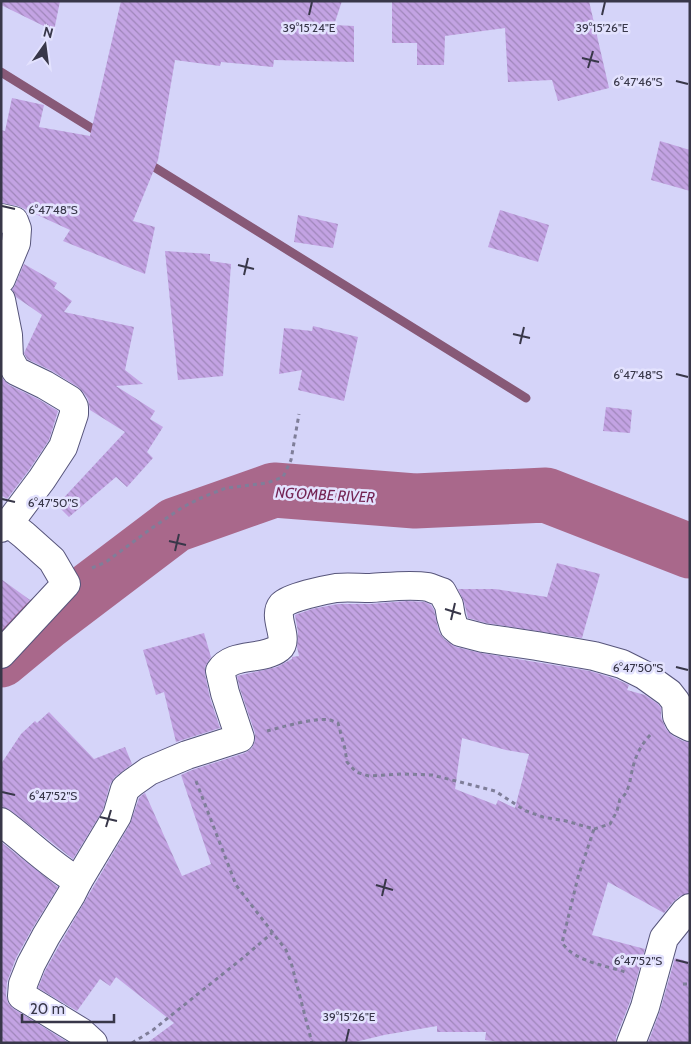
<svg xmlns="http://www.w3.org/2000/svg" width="691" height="1044" font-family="Cabin,sans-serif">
	<defs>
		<pattern id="building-back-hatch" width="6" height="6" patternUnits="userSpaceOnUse" patternTransform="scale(1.25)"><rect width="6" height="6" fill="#c3a3e3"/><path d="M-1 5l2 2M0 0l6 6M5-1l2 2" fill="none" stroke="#9f86ba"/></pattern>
	</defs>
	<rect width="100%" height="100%" fill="#d5d4f9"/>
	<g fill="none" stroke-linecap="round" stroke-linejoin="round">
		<g stroke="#875977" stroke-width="9">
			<polyline points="1,72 101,134"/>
			<polyline points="146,162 526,398"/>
		</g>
		<polyline stroke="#a9688b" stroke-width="55" points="1,660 47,622 175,525 274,490 415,501 546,495 690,551"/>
	</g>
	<g fill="url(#building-back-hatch)" fill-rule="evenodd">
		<polygon points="1,1 60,1 54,31 1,5"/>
		<polygon points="121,1 342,1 334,25 354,26 354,62 274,60 273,67 221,62 220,66 175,60 158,160 133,221 155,227 145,274 63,241 70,230 18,206 1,203 1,130 5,131 12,98 44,105 39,127 90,136"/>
		<polygon points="392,1 589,1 609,88 558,101 552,80 508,82 505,28 445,36 444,65 417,65 417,43 392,43"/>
		<polygon points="660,141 690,150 690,191 651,180"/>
		<polygon points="500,210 549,225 538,262 488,247"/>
		<polygon points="298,215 338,224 333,248 294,242"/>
		<polygon points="165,251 210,254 210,261 231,264 223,376 178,380"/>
		<polygon points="24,264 57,283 54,288 72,301 64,312 134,327 125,370 143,384 116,386 155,411 150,419 163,427 147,452 153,458 127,487 116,477 69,517 57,505 125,432 90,410 88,399 83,392 78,387 52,371 27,359 24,353 42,315 16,297 12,289 15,285"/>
		<polygon points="313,326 358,337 344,401 298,390 302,370 279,374 284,328 312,331"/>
		<polygon points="1,377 9,385 38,399 58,411 49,440 29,470 7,499 1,495"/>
		<polygon points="606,407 632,410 630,433 603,431"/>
		<polygon points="557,563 600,574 582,638 486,623 468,618 464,602 458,589 495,589 547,597"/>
		<polygon points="1,579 30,600 1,631"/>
		<path d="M407,601L425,602L431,605L434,610L439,632L444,639L456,647L481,653L590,671L616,679L629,685L627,690L645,695L658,704L661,708V717L666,729L673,736L683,741L690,742V893L680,896L673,902L664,913L608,882L592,935L645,949L630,1002L616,1037V1043H505L485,1040L486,1032H437V1026L384,1035L351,1043H147L174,1023L116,977L110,986L100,979L77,1011L38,988L45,971L60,944L130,824L139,798L142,795L145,793L182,876L211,864L181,775L192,770L245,753L252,748L255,741V733L240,689L237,676L277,667L292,659V657L299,656L297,647L298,632L295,615L312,609L338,604H371ZM462,738L506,750L529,754L515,808L498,800L496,805L455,789Z"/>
		<polygon points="204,633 211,657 205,667 205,674 210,698 220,728 176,742 164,692 156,695 143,650"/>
		<polygon points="49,712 94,759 125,747 132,764 115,777 110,784 103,810 73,859 10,810 1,807 1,764 21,734 35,721 37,723"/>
		<polygon points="1,842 58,887 32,929 16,958 7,982 6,995 8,1003 14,1009 69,1043 1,1043"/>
		<polygon points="675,958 690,962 690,1043 648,1043 660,1011"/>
	</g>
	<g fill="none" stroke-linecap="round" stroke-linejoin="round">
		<g stroke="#57557b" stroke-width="30">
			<g id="minor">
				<polyline points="1,218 14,221 17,229 16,243 1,279"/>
				<polyline points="1,300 8,335 9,358 16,371 45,385 70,400 74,407 74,414 63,447 42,479 9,523"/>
				<polyline points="1,528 9,523 24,535 52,560 66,584 1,654"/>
				<path d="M1,822C27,841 50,865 78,881L71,895L46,936L31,964L23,984L22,996L81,1032L93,1043"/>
				<path d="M78,881L117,816L125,789L132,783L149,771L187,755L240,738L225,693L220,671C232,652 262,661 279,648C290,639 272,617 282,605C290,597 324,590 336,588C347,587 359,588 370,588C389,587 409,584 428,587C432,588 437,591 442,592L449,605L451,617L454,627L460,632L483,638L537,646L594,656L622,664L644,675L669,693L676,702L677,716L680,722L690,727"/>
				<polyline points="631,1043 645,1007 664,938 685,912 690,908"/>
			</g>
		</g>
		<g stroke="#7f7e99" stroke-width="3" stroke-dasharray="4 4" stroke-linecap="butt">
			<polyline points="92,568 106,562 152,528 183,507 203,497 226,488 267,483 283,477 291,460 299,414"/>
			<path d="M267,731C282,727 316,717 330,720C333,721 335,722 338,723L345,749L347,762L356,772L369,776L403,774L432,775L452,780L495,791L526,811L543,817L566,821L594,829L578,877L562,943C576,962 604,965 625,972"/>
			<polyline points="196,781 236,885 286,950 291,962 312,1043"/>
			<path d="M594,829L610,824L617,811L620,799C630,793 630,777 633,767C636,754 643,742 652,733"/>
			<polyline points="683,984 690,984"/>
			<polyline points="132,1043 153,1030 244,957 272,933"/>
		</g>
		<use href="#minor" stroke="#fff" stroke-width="28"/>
	</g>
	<path fill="none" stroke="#383749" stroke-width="2" d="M309,15L312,2M602,15L605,2M582,58L599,62M588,68L593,51M676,81L688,84M2,206L15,209M238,265L254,269M244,275L248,258M513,334L530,338M520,344L524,327M676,374L688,377M2,499L15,502M169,541L186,545M175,551L179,534M445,609L461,614M451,620L455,603M676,667L688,670M2,792L15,795M100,817L117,821M106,827L111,810M376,885L393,890M382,896L386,879M676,960L688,963M346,1042L349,1029"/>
	<g text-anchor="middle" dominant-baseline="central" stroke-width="5" stroke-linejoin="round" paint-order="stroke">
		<g font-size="15" font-style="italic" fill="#742454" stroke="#e3e2fe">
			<text transform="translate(325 495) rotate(3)">NG'OMBE RIVER</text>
		</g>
	</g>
	<g font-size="12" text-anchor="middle" fill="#383749" stroke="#e3e2fe" stroke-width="5" stroke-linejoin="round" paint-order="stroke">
		<text x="309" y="32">39°15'24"E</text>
		<text x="602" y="32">39°15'26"E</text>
		<text x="638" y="86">6°47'46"S</text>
		<text x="53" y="214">6°47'48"S</text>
		<text x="638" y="379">6°47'48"S</text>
		<text x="53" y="507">6°47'50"S</text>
		<text x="638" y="672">6°47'50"S</text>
		<text x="53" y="800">6°47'52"S</text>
		<text x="638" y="965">6°47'52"S</text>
		<text x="349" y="1021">39°15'26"E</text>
	</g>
	<rect width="691" height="1044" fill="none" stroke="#383749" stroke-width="5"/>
	<g transform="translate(45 45) rotate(14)" stroke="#e3e2fe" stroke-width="4" paint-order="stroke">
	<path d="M0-4L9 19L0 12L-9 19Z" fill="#383749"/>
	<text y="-8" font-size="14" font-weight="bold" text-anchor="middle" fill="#383749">N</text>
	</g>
	<path d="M22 1014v8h92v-8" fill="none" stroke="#383749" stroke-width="2.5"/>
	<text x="30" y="1014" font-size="15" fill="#383749" stroke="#e3e2fe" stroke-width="4" paint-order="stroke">20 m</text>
</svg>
